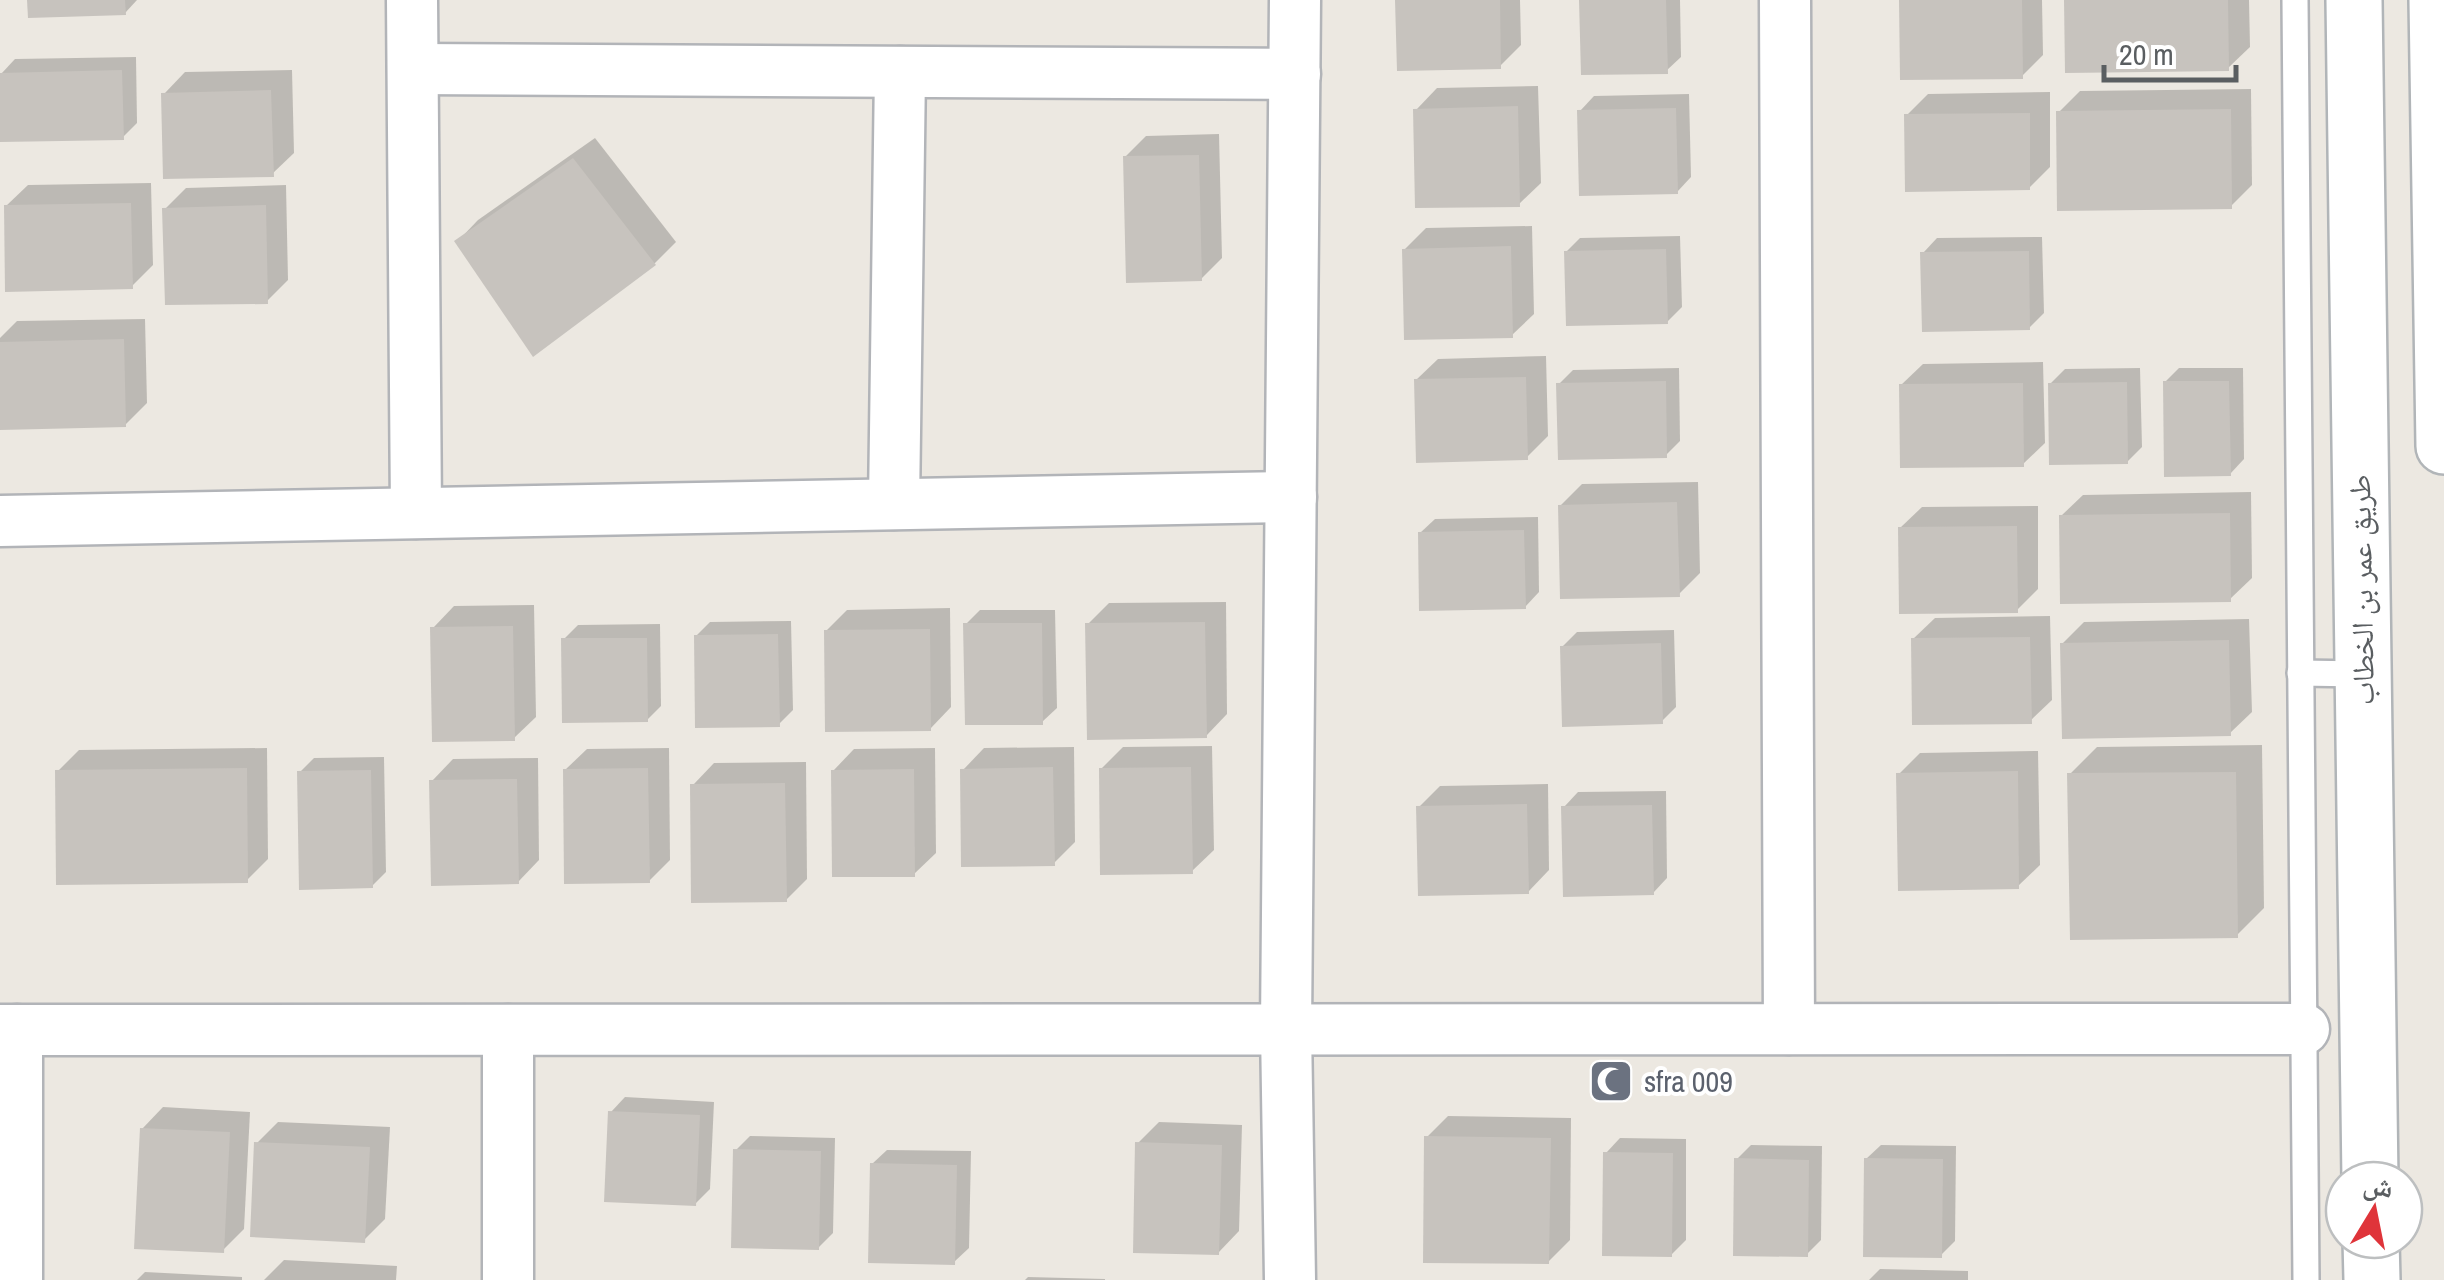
<svg xmlns="http://www.w3.org/2000/svg" width="2444" height="1280" font-family="'Archivo Narrow','Noto Naskh Arabic',sans-serif">
	<rect width="100%" height="100%" fill="#ece8e1"/>
	<g fill="#0003">
		<polygon points="30,0 137,0 125,13"/>
		<polygon points="1397,0 1520,0 1521,45 1500,66"/>
		<polygon points="1582,0 1680,0 1681,57 1666,71"/>
		<polygon points="1902,0 2042,0 2043,55 2022,76"/>
		<polygon points="2066,0 2249,0 2250,47 2228,68"/>
		<polygon points="136,57 137,123 123,137 1,74 15,59"/>
		<polygon points="292,70 294,153 272,174 164,94 185,72"/>
		<polygon points="1538,86 1541,183 1519,204 1416,110 1437,88"/>
		<polygon points="2251,89 2252,185 2231,206 2059,112 2080,91"/>
		<polygon points="2050,92 2050,167 2029,188 1907,115 1928,94"/>
		<polygon points="1689,94 1691,177 1677,192 1580,111 1594,96"/>
		<polygon points="1219,134 1222,258 1201,279 1125,157 1146,136"/>
		<polygon points="595,138 676,242 655,263 533,353 457,242 478,220"/>
		<polygon points="151,183 153,265 131,287 6,206 28,185"/>
		<polygon points="286,185 288,280 267,301 165,209 186,188"/>
		<polygon points="1532,226 1534,314 1512,335 1404,250 1426,228"/>
		<polygon points="1680,236 1682,307 1667,322 1566,252 1580,238"/>
		<polygon points="2042,237 2044,313 2029,328 1923,253 1937,238"/>
		<polygon points="145,319 147,403 125,425 0,428 0,338 17,321"/>
		<polygon points="1546,356 1548,436 1527,457 1416,380 1438,359"/>
		<polygon points="2043,362 2045,443 2023,464 1901,385 1923,364"/>
		<polygon points="1679,368 1680,441 1666,455 1559,384 1573,370"/>
		<polygon points="2140,368 2142,447 2127,462 2050,384 2065,369"/>
		<polygon points="2179,368 2243,368 2244,459 2230,474 2165,382"/>
		<polygon points="1698,482 1700,573 1679,594 1560,506 1582,484"/>
		<polygon points="2251,492 2252,578 2230,599 2061,516 2083,495"/>
		<polygon points="2038,506 2038,589 2017,610 1900,528 1922,507"/>
		<polygon points="1538,517 1539,592 1525,607 1420,533 1435,519"/>
		<polygon points="1226,602 1227,714 1206,736 1088,624 1109,603"/>
		<polygon points="534,605 536,717 514,738 433,628 454,606"/>
		<polygon points="950,608 951,707 930,729 826,631 847,610"/>
		<polygon points="980,610 1055,610 1057,708 1042,722 966,624"/>
		<polygon points="2050,616 2052,700 2030,721 1913,639 1935,618"/>
		<polygon points="2249,619 2252,712 2230,733 2062,644 2084,622"/>
		<polygon points="791,621 793,710 779,724 696,636 710,622"/>
		<polygon points="660,624 661,706 647,720 564,639 578,625"/>
		<polygon points="1674,630 1676,707 1661,722 1562,647 1577,632"/>
		<polygon points="2262,745 2264,908 2237,935 2070,774 2097,747"/>
		<polygon points="1212,746 1214,850 1192,871 1101,769 1123,747"/>
		<polygon points="1074,747 1075,842 1054,863 963,770 984,748"/>
		<polygon points="267,748 268,859 247,880 58,771 79,750"/>
		<polygon points="669,748 670,860 649,881 565,770 587,749"/>
		<polygon points="935,748 936,853 914,874 833,771 854,749"/>
		<polygon points="2038,751 2040,865 2018,886 1899,774 1920,753"/>
		<polygon points="384,757 386,872 372,886 300,772 314,758"/>
		<polygon points="538,758 539,860 518,882 432,781 453,759"/>
		<polygon points="806,762 807,879 786,900 693,785 714,763"/>
		<polygon points="1548,784 1549,870 1528,892 1419,807 1440,786"/>
		<polygon points="1666,791 1667,878 1653,893 1564,807 1578,792"/>
		<polygon points="625,1097 714,1102 710,1189 695,1204 611,1112"/>
		<polygon points="163,1107 250,1112 244,1229 223,1250 142,1129"/>
		<polygon points="1448,1116 1571,1118 1570,1240 1548,1262 1427,1137"/>
		<polygon points="278,1122 390,1127 385,1219 364,1240 257,1143"/>
		<polygon points="1159,1122 1242,1125 1239,1231 1218,1253 1138,1143"/>
		<polygon points="750,1136 835,1138 833,1233 818,1248 736,1150"/>
		<polygon points="1620,1138 1686,1139 1686,1240 1671,1255 1606,1153"/>
		<polygon points="1751,1145 1822,1146 1821,1240 1807,1254 1737,1159"/>
		<polygon points="1881,1145 1956,1146 1955,1241 1941,1255 1866,1159"/>
		<polygon points="887,1150 971,1151 969,1248 954,1262 872,1164"/>
		<polygon points="284,1260 397,1266 396,1280 264,1280"/>
		<polygon points="1880,1269 1968,1271 1968,1280 1869,1280"/>
		<polygon points="145,1272 242,1277 242,1280 137,1280"/>
		<polygon points="1028,1277 1105,1279 1105,1280 1025,1280"/>
	</g>
	<g fill="#c7c3be">
		<polygon points="27,0 125,0 126,15 28,18"/>
		<polygon points="1395,0 1500,0 1501,69 1397,71"/>
		<polygon points="1579,0 1666,0 1668,74 1581,75"/>
		<polygon points="1899,0 2022,0 2023,79 1900,80"/>
		<polygon points="2064,0 2228,0 2229,71 2065,73"/>
		<polygon points="122,70 124,140 0,142 0,73"/>
		<polygon points="271,90 274,177 163,179 161,93"/>
		<polygon points="1518,106 1520,207 1415,208 1413,109"/>
		<polygon points="1676,108 1678,194 1579,196 1577,110"/>
		<polygon points="2231,109 2232,209 2057,211 2056,111"/>
		<polygon points="2030,113 2030,190 1905,192 1904,114"/>
		<polygon points="1199,155 1202,281 1126,283 1123,156"/>
		<polygon points="573,158 656,265 533,357 454,241"/>
		<polygon points="131,203 133,289 5,292 4,205"/>
		<polygon points="266,205 268,304 165,305 162,208"/>
		<polygon points="1511,246 1513,338 1404,340 1402,249"/>
		<polygon points="1666,249 1668,324 1566,326 1564,251"/>
		<polygon points="2029,251 2030,330 1922,332 1920,252"/>
		<polygon points="124,339 126,427 0,430 0,342"/>
		<polygon points="1526,377 1528,460 1416,463 1414,379"/>
		<polygon points="1666,381 1667,458 1558,460 1556,383"/>
		<polygon points="2163,381 2229,381 2231,476 2164,477"/>
		<polygon points="2127,382 2128,464 2049,465 2048,383"/>
		<polygon points="2023,383 2024,467 1900,468 1899,384"/>
		<polygon points="1677,502 1680,597 1560,599 1558,505"/>
		<polygon points="2230,513 2231,602 2060,604 2059,515"/>
		<polygon points="2017,526 2018,613 1899,614 1898,527"/>
		<polygon points="1524,530 1526,609 1419,611 1418,532"/>
		<polygon points="1205,622 1207,738 1087,740 1085,623"/>
		<polygon points="963,623 1042,623 1043,725 965,725"/>
		<polygon points="513,626 515,741 432,742 430,627"/>
		<polygon points="930,629 931,731 825,732 824,630"/>
		<polygon points="778,634 780,727 695,728 694,635"/>
		<polygon points="2030,637 2032,724 1912,725 1911,638"/>
		<polygon points="561,638 647,638 648,722 562,723"/>
		<polygon points="2229,640 2231,736 2062,739 2060,643"/>
		<polygon points="1661,643 1663,724 1562,727 1560,646"/>
		<polygon points="1053,767 1055,866 961,867 960,769"/>
		<polygon points="1191,767 1193,874 1100,875 1099,768"/>
		<polygon points="247,768 248,883 56,885 55,770"/>
		<polygon points="648,768 650,883 564,884 563,769"/>
		<polygon points="914,769 915,877 832,877 831,770"/>
		<polygon points="371,770 373,888 299,890 297,771"/>
		<polygon points="2018,771 2019,889 1898,891 1896,773"/>
		<polygon points="2236,772 2238,938 2070,940 2067,773"/>
		<polygon points="517,779 519,884 431,886 429,780"/>
		<polygon points="785,783 787,902 691,903 690,784"/>
		<polygon points="1527,804 1529,894 1418,896 1416,806"/>
		<polygon points="1652,805 1654,895 1563,897 1561,806"/>
		<polygon points="608,1111 700,1115 696,1206 604,1202"/>
		<polygon points="140,1128 230,1132 224,1253 134,1249"/>
		<polygon points="1424,1136 1551,1138 1549,1264 1423,1263"/>
		<polygon points="254,1142 370,1147 365,1243 250,1237"/>
		<polygon points="1135,1142 1222,1145 1219,1255 1133,1253"/>
		<polygon points="733,1149 821,1151 819,1250 731,1248"/>
		<polygon points="1603,1152 1673,1153 1672,1257 1602,1256"/>
		<polygon points="1734,1158 1809,1160 1808,1257 1733,1256"/>
		<polygon points="1864,1158 1943,1159 1942,1258 1863,1257"/>
		<polygon points="870,1163 957,1165 955,1265 868,1263"/>
	</g>
	<g fill="none" stroke-linecap="round" stroke-linejoin="round">
		<g stroke="#b2b4b8" stroke-width="30">
			<g id="lane">
				<polyline points="2295,0 2306,1280"/>
				<polyline points="2300,673 2362,674"/>
			</g>
		</g>
		<g stroke="#b2b4b8" stroke-width="55">
			<g id="street">
				<polyline points="412,0 416,513"/>
				<polyline points="1785,0 1789,1029"/>
				<polyline points="413,69 1295,74"/>
				<polyline points="894,504 900,72"/>
				<polyline points="0,521 1291,497"/>
				<polyline points="0,1030 2304,1029"/>
				<polyline points="17,1280 17,1030"/>
				<polyline points="508,1280 508,1030"/>
				<polyline points="1290,1280 1286,1029 1295,0"/>
			</g>
		</g>
		<g stroke="#b1b5b8" stroke-width="60">
			<g id="secondary">
				<polyline points="2354,0 2370,1180"/>
				<polyline points="2437,0 2444,446"/>
				<polyline points="2371,1240 2372,1280"/>
			</g>
		</g>
		<use href="#lane" stroke="#fff" stroke-width="25"/>
		<use href="#street" stroke="#fff" stroke-width="50"/>
		<use href="#secondary" stroke="#fff" stroke-width="55"/>
	</g>
	<defs>
		<g id="mosque-square" transform="scale(2.25)"><rect x="-9" y="-9" width="18" height="18" rx="4" fill="#6b7280" stroke="#fff"/><path d="M3.5-4.9A6 6 0 1 0 3.5 4.9A5 5 0 1 1 3.5-4.9Z" fill="#fff"/></g>
	</defs>
	<g fill-rule="evenodd">
		<use href="#mosque-square" x="1611" y="1081"/>
	</g>
	<g text-anchor="middle" dominant-baseline="central" stroke-width="8" stroke-linejoin="round" paint-order="stroke">
		<g font-size="30" fill="#5a5e61" stroke="#fff">
			<text transform="translate(2361 590) rotate(-91)">طريق عمر بن الخطاب</text>
		</g>
		<g font-size="30" fill="#5b616d" stroke="#fff" text-anchor="start">
			<text x="1644" y="1081">sfra 009</text>
		</g>
	</g>
	<g transform="translate(2374 1210) rotate(10)"><circle r="48" fill="#ffffff" stroke="#bdbfc0" stroke-width="2.5"/>
	<path d="M0-8L18 38L0 25L-18 38Z" fill="#df343a"/>
	<text y="-15" font-size="28" font-weight="bold" text-anchor="middle" fill="#5a5e61">ش</text>
	</g>
	<path d="M2104 65v15h132v-15" fill="none" stroke="#5a5e61" stroke-width="5"/>
	<text x="2119" y="65" font-size="30" fill="#5a5e61" stroke="#ffffff" stroke-width="8" paint-order="stroke">20 m</text>
</svg>
